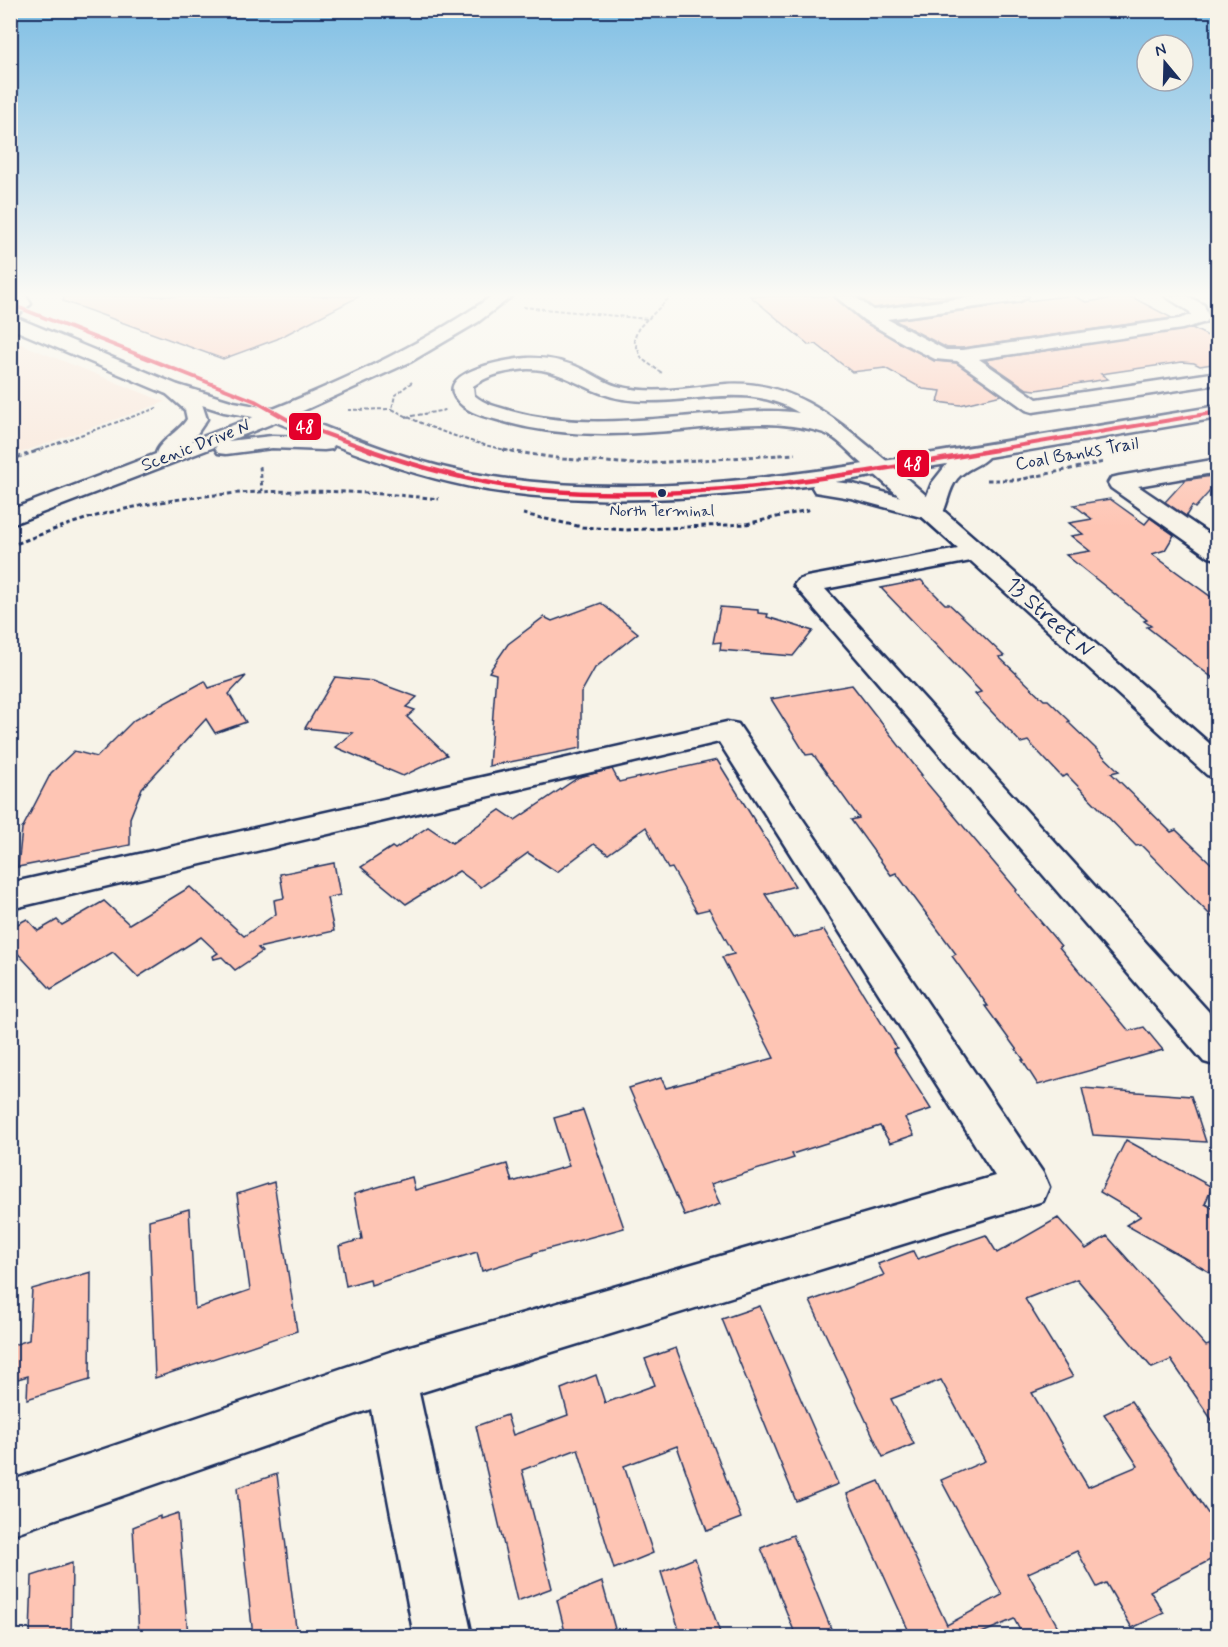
<svg xmlns="http://www.w3.org/2000/svg" width="1228" height="1647" font-family="Mynerve,sans-serif">
	<rect width="100%" height="100%" fill="#f7f3e8"/>
	<filter id="ink" filterUnits="userSpaceOnUse"><feTurbulence type="fractalNoise" baseFrequency=".0167" numOctaves="2"/><feDisplacementMap in="SourceGraphic" scale="12" xChannelSelector="R" yChannelSelector="G"/><feConvolveMatrix kernelMatrix="1 2 1 2 8 2 1 2 1" color-interpolation-filters="sRGB"/></filter>
	<g filter="url(#ink)">
		<polygon fill="#f9e5d8" points="10,340 11,340 165,402 11,456"/>
		<g fill="#fec5b4" stroke="#1b2f5e" stroke-width="1.5">
			<polygon points="64,296 360,296 277,339 223,359 63,301"/>
			<polygon points="750,296 833,296 863,322 934,361 956,363 1002,395 960,405 938,402 941,391 923,389 885,368 852,372 816,344 809,345"/>
			<polygon points="858,296 958,296 874,308"/>
			<polygon points="1066,296 1074,296 1086,302 1130,296 1172,318 962,348 947,348 894,320 1020,303 1028,299 1028,301"/>
			<polygon points="1192,328 1218,341 1218,363 1200,366 1194,363 1182,362 1101,374 1108,379 1036,390 1027,389 985,360"/>
			<polygon points="1218,475 1218,482 1195,508 1192,506 1186,516 1165,502 1185,480"/>
			<polygon points="1110,499 1145,524 1150,518 1174,535 1165,550 1152,554 1218,602 1218,682 1147,627 1151,626 1144,621 1147,620 1066,555 1090,551 1071,536 1083,534 1069,523 1092,519 1074,505"/>
			<polygon points="921,580 945,604 949,604 976,629 1004,656 999,657 1044,700 1048,700 1070,721 1068,722 1119,771 1111,773 1171,832 1176,830 1218,870 1218,923 1141,845 1136,846 1067,775 1062,777 1028,741 1021,743 975,694 981,692 881,588"/>
			<polygon points="601,603 638,633 595,668 581,693 581,748 489,766 496,674 489,672 508,644 544,617 552,621"/>
			<polygon points="720,607 758,610 758,613 768,614 767,617 813,631 793,656 720,650 721,642 713,643"/>
			<polygon points="246,676 229,694 246,722 215,733 206,719 142,788 130,818 130,845 18,867 22,829 51,773 74,751 97,757 134,720 205,681 209,688"/>
			<polygon points="335,677 373,681 417,697 406,707 415,710 407,717 447,755 403,776 335,747 353,733 305,728"/>
			<polygon points="852,685 922,775 920,775 1017,890 1015,891 1061,946 1059,947 1129,1031 1144,1027 1163,1050 1038,1085 1022,1060 1024,1060 985,1006 988,1006 952,956 956,954 896,873 891,875 851,820 859,818 813,754 806,755 771,699"/>
			<polygon points="717,760 795,886 765,894 793,938 824,930 897,1048 893,1049 931,1109 905,1118 914,1135 890,1143 880,1126 792,1154 794,1158 711,1184 720,1204 685,1216 629,1088 661,1078 666,1088 774,1058 722,957 734,954 709,909 697,912 672,868 668,869 646,827 608,854 594,844 557,872 528,853 481,887 459,871 406,904 361,867 392,847 395,849 428,827 452,843 500,810 515,820 579,777 612,769 619,782"/>
			<polygon points="334,863 340,895 327,898 334,931 258,948 262,952 235,970 222,957 214,959 213,956 218,953 201,937 138,977 113,952 51,989 10,945 10,928 27,919 38,931 57,920 62,925 104,901 129,924 190,887 244,936 276,914 274,900 284,898 280,874"/>
			<polygon points="1082,1088 1191,1096 1206,1142 1093,1135"/>
			<polygon points="583,1110 624,1228 533,1253 533,1255 482,1271 477,1252 371,1285 370,1279 346,1286 339,1246 362,1239 354,1194 412,1177 415,1190 507,1164 512,1182 569,1166 554,1118"/>
			<polygon points="1126,1140 1212,1187 1205,1204 1218,1211 1218,1277 1126,1225 1141,1216 1100,1192"/>
			<polygon points="274,1182 297,1331 155,1378 149,1220 189,1209 195,1309 250,1290 237,1194"/>
			<polygon points="1058,1218 1086,1249 1107,1236 1206,1346 1218,1342 1218,1429 1171,1360 1152,1368 1077,1279 1025,1299 1073,1377 1032,1393 1088,1487 1138,1466 1104,1414 1131,1401 1218,1528 1218,1556 1150,1591 1164,1613 1132,1628 1106,1583 1097,1587 1077,1551 1028,1573 1063,1636 1023,1636 1014,1619 975,1636 911,1636 847,1494 879,1481 947,1625 1002,1595 941,1480 985,1461 941,1380 891,1399 914,1444 883,1457 810,1301 884,1275 878,1264 913,1251 917,1259 986,1235 997,1253"/>
			<polygon points="91,1272 90,1380 27,1399 28,1376 11,1381 13,1345 29,1340 32,1289"/>
			<polygon points="760,1306 838,1484 796,1501 722,1319"/>
			<polygon points="676,1348 741,1518 707,1531 677,1446 624,1466 653,1553 614,1569 578,1449 522,1470 552,1588 517,1601 476,1426 507,1415 513,1435 568,1415 561,1389 596,1375 605,1403 655,1385 645,1359"/>
			<polygon points="277,1474 297,1636 253,1636 237,1488"/>
			<polygon points="178,1513 188,1636 139,1636 133,1527 160,1516 160,1519"/>
			<polygon points="793,1535 834,1636 796,1636 761,1548"/>
			<polygon points="695,1558 721,1636 681,1636 661,1572"/>
			<polygon points="72,1563 71,1636 30,1636 32,1576"/>
			<polygon points="602,1582 617,1636 566,1636 557,1600"/>
		</g>
		<g fill="none" stroke-linecap="round" stroke-linejoin="round">
			<g stroke="#1b2f5e" stroke-width="5">
				<g id="minor">
					<polygon points="10,296 26,296 31,304 15,317 178,385 234,402 283,411 286,415 283,419 276,421 224,412 164,393 10,328 10,305 13,303 10,302"/>
					<polygon points="835,296 854,296 873,310 979,296 1028,296 1020,301 887,319 946,350 962,350 1179,319 1191,315 1190,312 1165,296 1187,296 1204,305 1209,318 1206,322 1182,329 979,359 1037,399 1218,372 1218,384 1033,412 1026,410 957,361 935,359 905,344 864,320"/>
					<path d="M527,358C549,357 569,362 588,372C599,378 610,385 621,387C656,395 692,387 726,384C794,379 840,423 889,463L1218,751V778L1207,775L971,561L825,589L1218,1022V1066L1204,1062L794,585L798,580L807,577L958,549C924,519 891,488 856,458C847,450 836,437 824,433C778,418 729,425 681,430C622,435 562,438 505,422C491,418 474,415 463,406C423,373 509,359 527,358ZM527,369C563,368 588,394 623,399C684,409 743,378 799,413C774,409 746,412 721,414C651,418 580,430 511,411C498,407 484,404 474,395L473,386C489,374 508,371 527,369Z"/>
					<polygon points="1218,459 1218,472 1138,486 1218,540 1218,559 1209,557 1111,488 1108,483 1111,478 1119,476"/>
					<polygon points="727,722 738,724 1043,1173 1049,1187 1043,1201 419,1393 472,1636 414,1636 371,1409 10,1535 10,1481 390,1352 995,1176 719,742 10,909 10,883"/>
				</g>
			</g>
			<g stroke="#1b2f5e" stroke-width="5">
				<path id="major" d="M492,296H512L478,322L410,362L294,415C356,439 420,466 487,476C630,499 774,479 915,456C1016,440 1117,423 1218,406V418L988,457C980,466 966,468 957,479C948,490 948,506 940,518L932,520L851,498L815,492L812,487L813,485C705,499 595,507 487,490C434,481 383,464 334,445L332,449L324,450L272,448L226,454L218,453L215,448L217,446L10,525V510L156,454C158,442 180,431 187,419L185,410L161,389L164,385H178L202,404L207,419L192,441C296,401 400,360 492,296ZM276,422L314,437L272,436L228,441ZM947,464L932,483L924,503L853,484L835,482Z"/>
			</g>
			<g stroke="#1b2f5e" stroke-width="2" stroke-dasharray="4 2" stroke-linecap="butt">
				<polyline points="523,307 648,319 671,296"/>
				<polyline points="647,319 638,329 634,340 642,359 662,373"/>
				<path d="M412,382L395,395L392,409C430,429 468,442 510,451"/>
				<polyline points="348,410 392,409"/>
				<polyline points="406,417 446,410"/>
				<polyline points="35,451 157,408"/>
			</g>
			<g stroke="#1b2f5e" stroke-width="3" stroke-dasharray="4.5 3" stroke-linecap="butt">
				<polyline points="503,450 563,459 635,464 795,454"/>
				<polyline points="10,460 40,450"/>
				<polyline points="260,466 262,491"/>
				<polyline points="987,480 1018,480 1104,462"/>
				<polyline points="523,514 582,527 626,530 746,524 812,509"/>
				<path d="M10,546C40,535 69,523 100,515C212,486 325,487 439,499"/>
			</g>
			<use href="#minor" fill="#f7f3e8" fill-rule="evenodd"/>
			<use href="#major" fill="#f7f3e8" fill-rule="evenodd"/>
			<g stroke="#f7f3e8" stroke-width="6">
				<g id="bus-1-far1">
					<polyline points="20,308 255,401 290,421 373,451"/>
					<polyline points="987,451 1218,412"/>
				</g>
			</g>
			<g stroke="#f7f3e8" stroke-width="8">
				<path id="bus-1" d="M369,450C424,469 481,485 540,490C693,504 846,475 996,450"/>
			</g>
			<use href="#bus-1-far1" stroke="#e4002b" stroke-width="4"/>
			<use href="#bus-1" stroke="#e4002b" stroke-width="4.5"/>
		</g>
	</g>
	<linearGradient id="sky" x2="0" y2="1"><stop stop-color="#7ebee4"/><stop offset="0.56" stop-color="#fbfaf5"/><stop offset="1" stop-color="#fbfaf5" stop-opacity="0"/></linearGradient>
	<rect width="1228" height="527" fill="url(#sky)"/>
	<circle fill="#1b2f5e" stroke="#f7f3e8" stroke-width="2" cx="662" cy="493" r="5"/>
	<g text-anchor="middle" dominant-baseline="central" stroke-width="4.5" stroke-linejoin="round" paint-order="stroke">
		<g font-size="16" fill="#1b2f5e" stroke="#f7f3e8">
			<text x="662" y="511">North Terminal</text>
		</g>
		<g font-size="18" fill="#1b2f5e" stroke="#f7f3e8">
			<text transform="translate(196 446) rotate(-21)">Scenic Drive N</text>
			<text transform="translate(1077 454) rotate(-10)">Coal Banks Trail</text>
		</g>
		<g font-size="22" fill="#1b2f5e" stroke="#f7f3e8">
			<text transform="translate(1049 618) rotate(42)">13 Street N</text>
		</g>
	</g>
	<g stroke="#f7f3e8" stroke-width="2">
		<rect x="288" y="412" width="34" height="29" rx="6" fill="#e4002b"/>
		<rect x="896" y="449" width="34" height="29" rx="6" fill="#e4002b"/>
	</g>
	<g font-size="16" text-anchor="middle" font-weight="bold" fill="#fff">
		<text x="305" y="432">48</text>
		<text x="913" y="469">48</text>
	</g>
	<rect width="1228" height="1647" fill="none" stroke="#f7f3e8" stroke-width="36"/>
	<rect x="18" y="18" width="1192" height="1611" fill="none" stroke="#1b2f5e" stroke-width="2" filter="url(#ink)"/>
	<g transform="translate(1165 63) rotate(341)"><circle r="28" fill="#f7f3e8" stroke="#9fa5b1" stroke-width="1.5"/>
	<path d="M0-4.5L10 22L0 15L-10 22Z" fill="#1b2f5e"/>
	<text y="-9" font-size="16" font-weight="bold" text-anchor="middle" fill="#1b2f5e">N</text>
	</g>
</svg>
